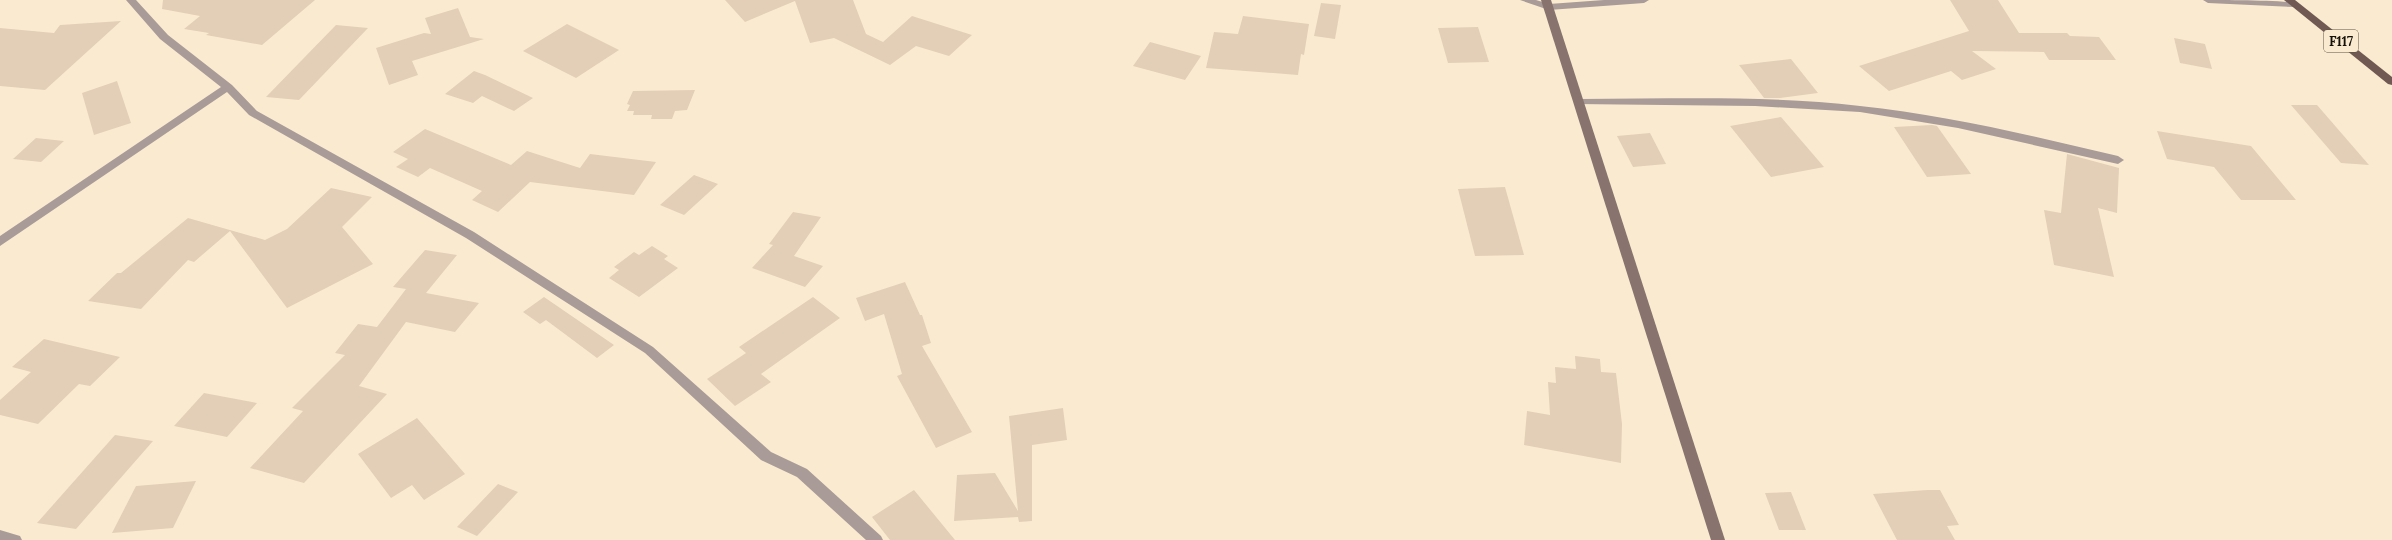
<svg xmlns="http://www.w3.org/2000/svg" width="2392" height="540" font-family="Lora,serif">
	<rect width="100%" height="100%" fill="#faebd0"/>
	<g fill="#e3ceb7">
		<polygon points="163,0 315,0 262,45 206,35 209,33 184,29 200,16 162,9"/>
		<polygon points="725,0 853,0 866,34 883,42 912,16 972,35 949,56 916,46 890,65 834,38 810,43 795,1 745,22"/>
		<polygon points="1950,0 1998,0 2019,33 2067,33 2070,36 2099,37 2116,60 2049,60 2044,52 1972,51 1996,69 1962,80 1951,71 1889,91 1859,66 1969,31"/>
		<polygon points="1321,3 1341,5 1335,39 1314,36"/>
		<polygon points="458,8 470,37 484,39 412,61 418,75 389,85 376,48 424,33 431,34 425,18"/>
		<polygon points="1243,16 1309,24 1304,55 1301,54 1298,75 1206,68 1214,32 1238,34"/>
		<polygon points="121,21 45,90 0,86 0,28 54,33 60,25"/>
		<polygon points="567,24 619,50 576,78 523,51"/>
		<polygon points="336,25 368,28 299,100 266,97"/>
		<polygon points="1478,27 1489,62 1448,63 1438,28"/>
		<polygon points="2174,38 2205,44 2212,69 2180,63"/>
		<polygon points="1150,42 1201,56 1185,80 1133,66"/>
		<polygon points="1791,59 1818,93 1780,98 1764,98 1739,65"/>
		<polygon points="474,71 485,75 533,98 514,111 482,96 473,103 445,94"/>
		<polygon points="117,81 131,123 94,135 82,93"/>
		<polygon points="695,90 687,110 675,111 672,119 651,119 652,115 633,115 634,111 627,111 630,105 627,104 633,91"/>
		<polygon points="2291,105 2317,105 2369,165 2341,163"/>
		<polygon points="1781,117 1824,167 1771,177 1730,126"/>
		<polygon points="1932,125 1937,126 1971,174 1927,177 1894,127"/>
		<polygon points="425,129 511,165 527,151 580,168 590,154 656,162 634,195 530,182 498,212 472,200 482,191 430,168 418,177 396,167 408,159 393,152"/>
		<polygon points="2157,131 2251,146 2296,200 2241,200 2214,167 2167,159"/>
		<polygon points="1650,133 1666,164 1633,167 1617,136"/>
		<polygon points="36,138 64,141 41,162 13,159"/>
		<polygon points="2067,154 2119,168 2117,213 2098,208 2114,277 2054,265 2044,210 2061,213"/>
		<polygon points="694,175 718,184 684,215 660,205"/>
		<polygon points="1505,187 1524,255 1475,256 1458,189"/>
		<polygon points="331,188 372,197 342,227 373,264 287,308 230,231 194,262 188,260 141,309 88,301 117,273 121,273 188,218 265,240 287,229"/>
		<polygon points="793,212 821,217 794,256 823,266 805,287 752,268 773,245 769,244"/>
		<polygon points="652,246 668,256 664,259 678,268 639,297 609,278 619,270 614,267 634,252 639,255"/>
		<polygon points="425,250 457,255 426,293 479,303 455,332 406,322 359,386 387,394 304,483 250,468 303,411 292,408 345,355 335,353 358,324 377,327 406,289 393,287"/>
		<polygon points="905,282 920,315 922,315 931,343 922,346 972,432 936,448 897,376 902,374 884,314 865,321 856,298"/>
		<polygon points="544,297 614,345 597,358 546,320 540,324 523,312"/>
		<polygon points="813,297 840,318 761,374 771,382 735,406 707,379 746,353 739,347"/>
		<polygon points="44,339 120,357 90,386 79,384 38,424 0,415 0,400 31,372 12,367"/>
		<polygon points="1575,356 1600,359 1601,372 1616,373 1622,424 1621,463 1524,445 1527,411 1550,415 1548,382 1556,383 1555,367 1576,369"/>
		<polygon points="204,393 257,403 227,437 174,426"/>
		<polygon points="1063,408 1067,440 1032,445 1032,521 1019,522 1018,517 954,521 957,475 995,473 1018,511 1009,416"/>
		<polygon points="417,418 465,474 424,500 412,485 391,498 358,454"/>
		<polygon points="115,435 153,441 76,529 37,523"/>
		<polygon points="196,481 173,528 112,533 136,486"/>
		<polygon points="498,484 518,492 477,536 457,527"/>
		<polygon points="914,490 955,540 890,540 872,517"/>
		<polygon points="1927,490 1940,490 1959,525 1947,526 1955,540 1897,540 1873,494"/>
		<polygon points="1791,492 1806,530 1779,530 1765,493"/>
	</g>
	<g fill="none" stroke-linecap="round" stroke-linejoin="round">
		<g fill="#a99b98" fill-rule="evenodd">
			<polygon points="126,0 136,0 168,35 232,85 257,111 474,232 653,347 771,452 807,469 881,536 883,540 866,540 797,477 761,460 645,353 466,238 249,115 227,92 0,246 0,236 221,87 160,39"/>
			<polygon points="1520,0 1536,0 1549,4 1604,0 1649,0 1644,3 1549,10"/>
			<path d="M2203,0C2217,0 2293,0 2299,4L2294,7L2208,3Z"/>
			<path d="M1579,99C1673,99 1767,95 1860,106C1947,115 2033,136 2118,156L2124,160L2118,164L1958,128L1860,112L1755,106L1575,104L1574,102L1575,100Z"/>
			<polygon points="0,530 20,536 22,540 0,540"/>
		</g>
		<polygon fill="#88736f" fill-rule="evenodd" points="1541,0 1551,0 1725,540 1711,540"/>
		<polygon fill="#705853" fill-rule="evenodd" points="2284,0 2295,0 2392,77 2392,85 2388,84"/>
	</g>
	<g text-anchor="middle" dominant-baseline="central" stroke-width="3" stroke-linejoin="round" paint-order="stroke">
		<rect fill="#faebd0" stroke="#5a5244" stroke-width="1" x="2324" y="30" width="34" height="22" rx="3"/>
		<g font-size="13" font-weight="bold" fill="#161108">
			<text x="2341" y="41">F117</text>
		</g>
	</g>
</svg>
